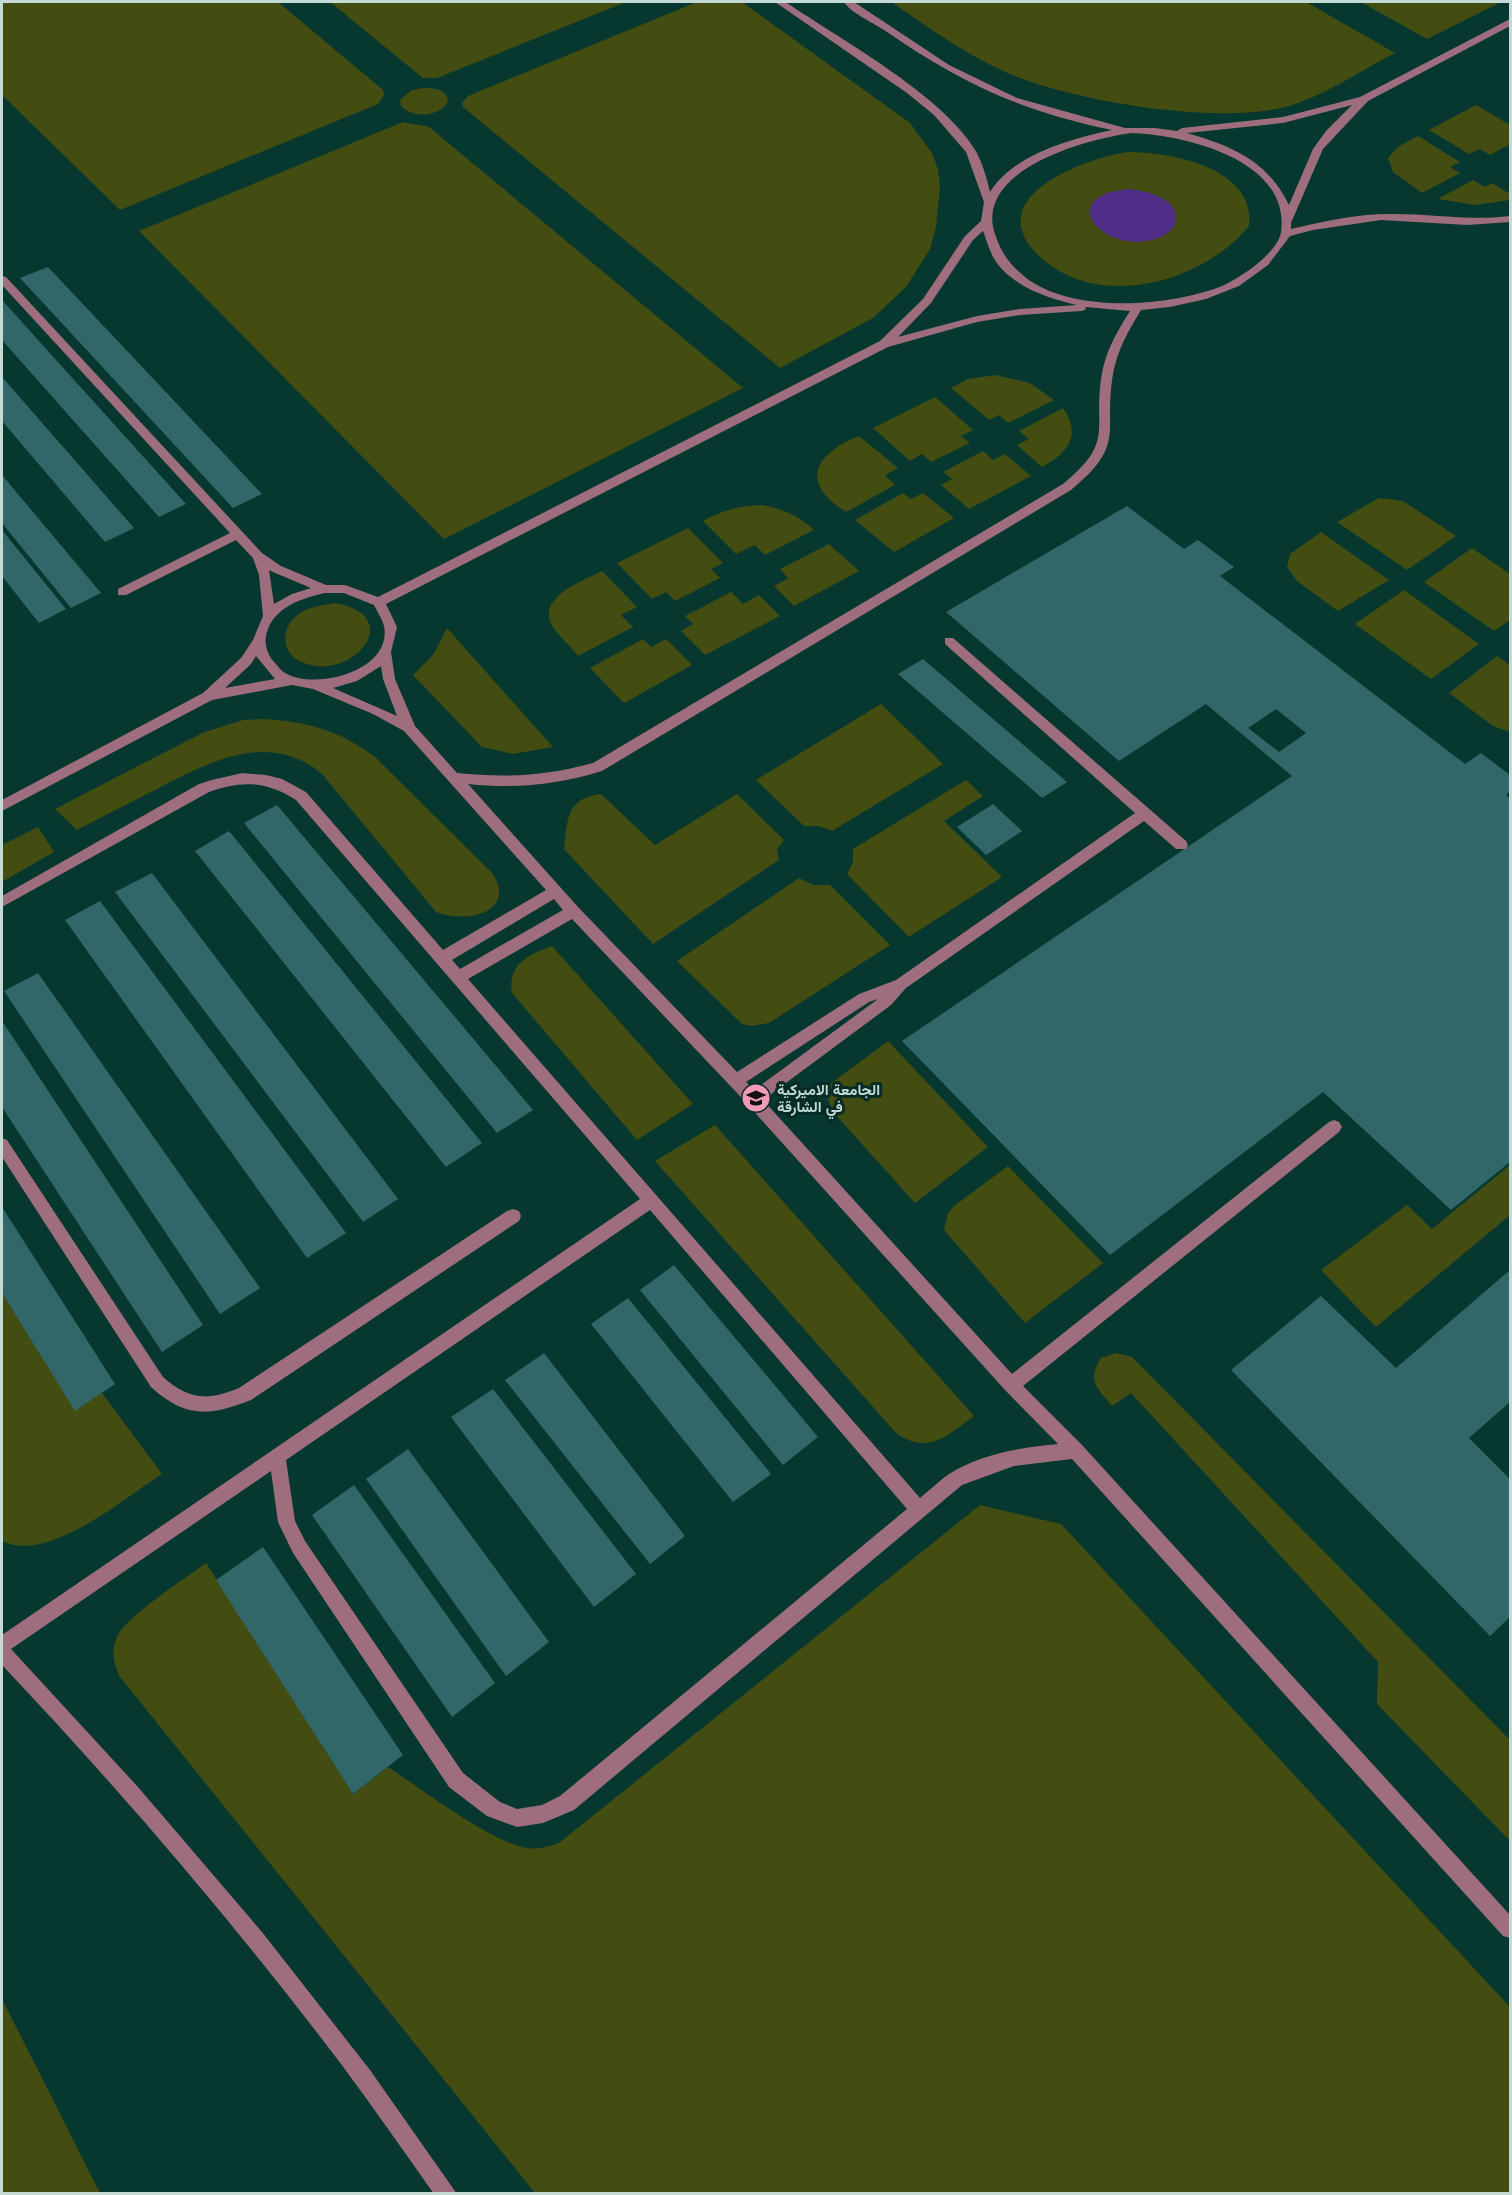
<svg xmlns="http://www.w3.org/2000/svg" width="1512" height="2195" font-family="Helvetica,Vazirmatn,sans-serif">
	<rect width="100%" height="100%" fill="#06382f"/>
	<g fill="#434c11">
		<polygon points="2,2 278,2 383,90 384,95 378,104 120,210 2,95"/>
		<polygon points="330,2 626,2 437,78 423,78"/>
		<polygon points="697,2 742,2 910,123 932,153 938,169 940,187 936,227 930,249 906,287 873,318 780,368 463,107 462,103 468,96"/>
		<path d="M891,2H1306L1395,53C1360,71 1323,97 1285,107C1215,125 1068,101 1003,71C963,53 927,26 891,2Z"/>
		<polygon points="1361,2 1501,2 1427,39"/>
		<path d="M423,88C435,88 447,89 448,102C438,117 414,119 401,106L400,100L412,90Z"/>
		<polygon points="1476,105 1510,125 1510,144 1490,155 1479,149 1469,154 1429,130"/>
		<polygon points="403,122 429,127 743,388 444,539 139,231"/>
		<polygon points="1418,136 1460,162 1450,167 1460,173 1422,193 1393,172 1388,158 1398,147"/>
		<path d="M1128,152C1171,152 1256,168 1249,226C1202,283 1096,313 1037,254C980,196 1086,158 1128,152Z"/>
		<polygon points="1473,180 1485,187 1492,183 1510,194 1510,200 1475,205 1438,199"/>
		<polygon points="996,375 1030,383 1054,400 1008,423 999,415 989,420 951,388 968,379"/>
		<polygon points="935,397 973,430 961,436 970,443 931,462 922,454 910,461 873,428"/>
		<path d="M1063,408C1082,435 1068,453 1042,467L1017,445L1029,439L1019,431Z"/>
		<path d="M859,436L898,468L885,475L895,485L846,512C799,483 814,454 859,436Z"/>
		<polygon points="983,451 993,460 1005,454 1031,476 969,509 941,485 952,479 943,472"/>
		<polygon points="903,493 911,499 923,493 954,518 894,552 855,520"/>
		<polygon points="1379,498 1403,501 1456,536 1407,570 1337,522"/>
		<path d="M762,505C783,509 798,515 814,530L765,555L755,545L736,554L703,521C722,510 739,506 762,505Z"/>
		<polygon points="688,528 723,563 711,569 720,578 675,601 666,592 652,599 617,563"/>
		<polygon points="1321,532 1389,580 1338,611 1297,581 1287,567 1290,554"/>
		<polygon points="829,544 859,571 794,606 774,586 788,578 780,569"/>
		<polygon points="1472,548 1510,574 1510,620 1494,631 1424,582"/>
		<path d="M602,571L637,607L621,615L633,627L578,656C570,646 560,637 553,627C535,597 583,581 602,571Z"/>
		<polygon points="1404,590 1479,644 1431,679 1355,624"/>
		<polygon points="731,592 743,604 759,595 780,616 705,655 681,631 693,624 685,616"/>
		<path d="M335,603C408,616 352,682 304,663C277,653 281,622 304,611C314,606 324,605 335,603Z"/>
		<polygon points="447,628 553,747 513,754 482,747 413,675 433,655"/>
		<polygon points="643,639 651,647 666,639 692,665 624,703 590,668"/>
		<polygon points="1497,656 1510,665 1510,732 1493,726 1449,693"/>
		<polygon points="881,704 943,764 832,831 819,826 804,826 756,780"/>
		<path d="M263,719C306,721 341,731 375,757L493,874C517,913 465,924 436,912L322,774C269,730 211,761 159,788C131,802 104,816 77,830L55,809L202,733L243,720Z"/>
		<polygon points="966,780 983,796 944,821 1002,877 909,937 847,874 853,862 853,849"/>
		<path d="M601,794L655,845L737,794L784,840L777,849L779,860L653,944L564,849C568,819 565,799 601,794Z"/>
		<polygon points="38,827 54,852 2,882 2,845"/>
		<polygon points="799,878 813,885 830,885 890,945 769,1023 751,1026 742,1024 677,961"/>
		<path d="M552,946L693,1104L637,1140L512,993C507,964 528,955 552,946Z"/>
		<path d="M888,1041L988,1147L915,1203L834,1113C828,1102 826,1096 830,1084Z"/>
		<path d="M715,1125L974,1416C948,1435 928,1456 896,1433L655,1161Z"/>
		<polygon points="1510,1165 1510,1215 1376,1327 1321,1270 1407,1205 1432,1229"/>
		<polygon points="1008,1166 1103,1263 1025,1323 944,1230 948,1213 954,1206"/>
		<path d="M2,1293L75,1410L102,1393L162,1474C123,1499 48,1564 2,1541Z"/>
		<path d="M1116,1353L1132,1357L1510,1740V1841L1377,1704L1378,1662L1131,1393L1112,1406C1097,1388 1087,1381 1101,1358Z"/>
		<path d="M980,1505L1061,1524L1510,2007V2193H535L120,1677C113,1663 111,1651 117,1637C125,1617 186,1578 206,1563L353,1794L388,1767C423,1790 489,1841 527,1848C538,1850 548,1846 559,1843Z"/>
		<polygon points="2,1999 100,2193 2,2193"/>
	</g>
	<path fill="#502d87" d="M1130,189C1145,191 1178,198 1176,219C1175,229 1166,235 1158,238C1104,258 1051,195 1130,189Z"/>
	<g fill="#316768" fill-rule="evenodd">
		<polygon points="48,267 262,494 233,508 20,278"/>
		<polygon points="2,300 186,504 159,517 2,340"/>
		<polygon points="2,377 134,528 105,542 2,421"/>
		<polygon points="2,475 101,593 71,608 2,523"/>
		<path d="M1127,506L1184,549L1198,540L1234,567L1220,576L1465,764L1481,753L1510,775V791L1506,795L1510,799V1162L1451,1210L1323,1092L1110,1255L902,1041L1292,776L1206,704L1119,761L946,612ZM1276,709L1306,733L1279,752L1248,728Z"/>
		<polygon points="2,530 66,609 39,623 2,576"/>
		<polygon points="923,659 1067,782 1042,798 898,674"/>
		<polygon points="993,804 1022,831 986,855 957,827"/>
		<polygon points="277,805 533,1110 497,1133 244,823"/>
		<polygon points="229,831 482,1143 446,1167 195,851"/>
		<polygon points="152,873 398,1199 363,1222 115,892"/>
		<polygon points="100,901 346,1233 307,1258 65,920"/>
		<polygon points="38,973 260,1288 220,1314 4,991"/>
		<polygon points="2,1021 203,1325 162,1352 2,1107"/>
		<polygon points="2,1207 115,1384 75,1411 2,1293"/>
		<polygon points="674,1265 818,1437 783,1465 640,1290"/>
		<polygon points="1510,1270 1510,1402 1469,1438 1510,1479 1510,1617 1490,1636 1231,1370 1321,1296 1396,1368"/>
		<polygon points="628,1298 771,1474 733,1502 591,1324"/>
		<polygon points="544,1353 685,1536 650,1564 505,1380"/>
		<polygon points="493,1389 636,1574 594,1607 451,1417"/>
		<polygon points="408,1449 549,1642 506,1676 366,1479"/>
		<polygon points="354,1485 495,1683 452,1717 312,1515"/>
		<polygon points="263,1547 403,1755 353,1794 216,1580"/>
	</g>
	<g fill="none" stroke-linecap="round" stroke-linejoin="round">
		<g fill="#9e6e7e" fill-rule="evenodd">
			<path d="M775,2H785L793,7C847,43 946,98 977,153C983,165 987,179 990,192C1014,154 1071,139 1112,130C1022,112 959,82 884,30C872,22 851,13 844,2H854L949,65L1017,98L1125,128H1155L1177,131L1182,128L1283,117L1360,97L1510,19V26L1368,101L1323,149L1291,223V229C1325,221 1360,213 1395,214C1434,214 1471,221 1510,216V222L1467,225L1381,220L1313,230L1290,236L1268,265L1239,286L1206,299L1170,307L1141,310C1129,330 1117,350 1113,374C1103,433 1127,444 1071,490L602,771C557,785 514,789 468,784L578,907L737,1072L859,994L896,980L1135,813L945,644V638H953L1186,841L1188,845L1186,849H1176L1144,821L906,988L891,1005L763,1100L1012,1374L1329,1122L1334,1120L1339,1122L1342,1127L1339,1132L1023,1386L1082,1445L1510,1915V1938L1503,1936L1072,1459L1014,1466L962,1485L574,1810L543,1823L517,1827L487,1816L449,1787L293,1553L278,1522L271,1471L11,1649L138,1787L262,1932L370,2070L457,2194H434C403,2150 373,2107 341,2064C236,1925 122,1792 2,1665V1635L640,1199L296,800C267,781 241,780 209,792L2,907V896L199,784L212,780L242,773L266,775L282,779L306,792L443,950L546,890L404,731L373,714L313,689L292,685L212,700L2,811V800L203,693L241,658L253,640L263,616L259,575L253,558L236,540L126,595H118V589L230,533L2,285V276L6,277L262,553L281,566L326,585H345L378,597L880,341L923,299L965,236L981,221L984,202L966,152L934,115L907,93ZM1352,105L1326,131L1313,149L1289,205C1268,161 1232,146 1187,133L1283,123ZM1132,133C1185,135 1291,160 1281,232C1278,253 1240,278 1222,286C1169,307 1072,314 1025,277C1011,266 1002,254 996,237C970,171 1085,139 1132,133ZM983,231C986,239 989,249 993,257C1010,286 1047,298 1077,305L1020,309L977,316L898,337L931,303L973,240ZM1086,307L1130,311C1118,330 1106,350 1102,373C1092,430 1116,441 1063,484L593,763C547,776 504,778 457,773L415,726L395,679L391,652L397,627L386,604L888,347L977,322L1020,315L1081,311L1085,310ZM269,570L273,572L311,588L292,594L274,604ZM325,593H344L374,605C377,611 382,619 384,626C393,671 315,691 285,673C281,671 278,666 275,663C266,654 263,641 268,629C277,606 303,598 325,593ZM256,656L275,679L225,688L251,664ZM381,666L383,679L397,716L333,688L357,681ZM554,899L563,910L460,969L452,960ZM572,919L739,1095L1005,1390L1058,1444C1022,1447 980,1454 949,1474C939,1481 930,1490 920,1498L468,979ZM878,999L754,1090L746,1082L869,1002ZM650,1210L907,1509L560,1796L542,1805L517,1809L500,1802L463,1773L305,1541L295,1521L286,1460Z"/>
			<path d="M2,1138L7,1140L163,1377C189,1400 207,1401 239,1388L507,1211L513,1209L519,1211L521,1216L519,1221L251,1400C210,1416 186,1419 151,1387L2,1157Z"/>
		</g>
	</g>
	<defs>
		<g id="university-disc" transform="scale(1.5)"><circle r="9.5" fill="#ef9ab8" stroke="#082c25"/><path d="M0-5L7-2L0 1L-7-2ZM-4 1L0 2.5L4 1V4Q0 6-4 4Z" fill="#111"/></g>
	</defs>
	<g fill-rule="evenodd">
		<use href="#university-disc" x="756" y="1098"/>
	</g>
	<g text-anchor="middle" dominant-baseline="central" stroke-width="6" stroke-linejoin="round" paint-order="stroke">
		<g font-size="15" font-weight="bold" fill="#c4dbd5" stroke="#082c25" text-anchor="start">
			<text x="777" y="1089">الجامعة الاميركية<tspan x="777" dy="17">في الشارقة</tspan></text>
		</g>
	</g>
	<rect width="1512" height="2195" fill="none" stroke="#c4dbd5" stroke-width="6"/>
</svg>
